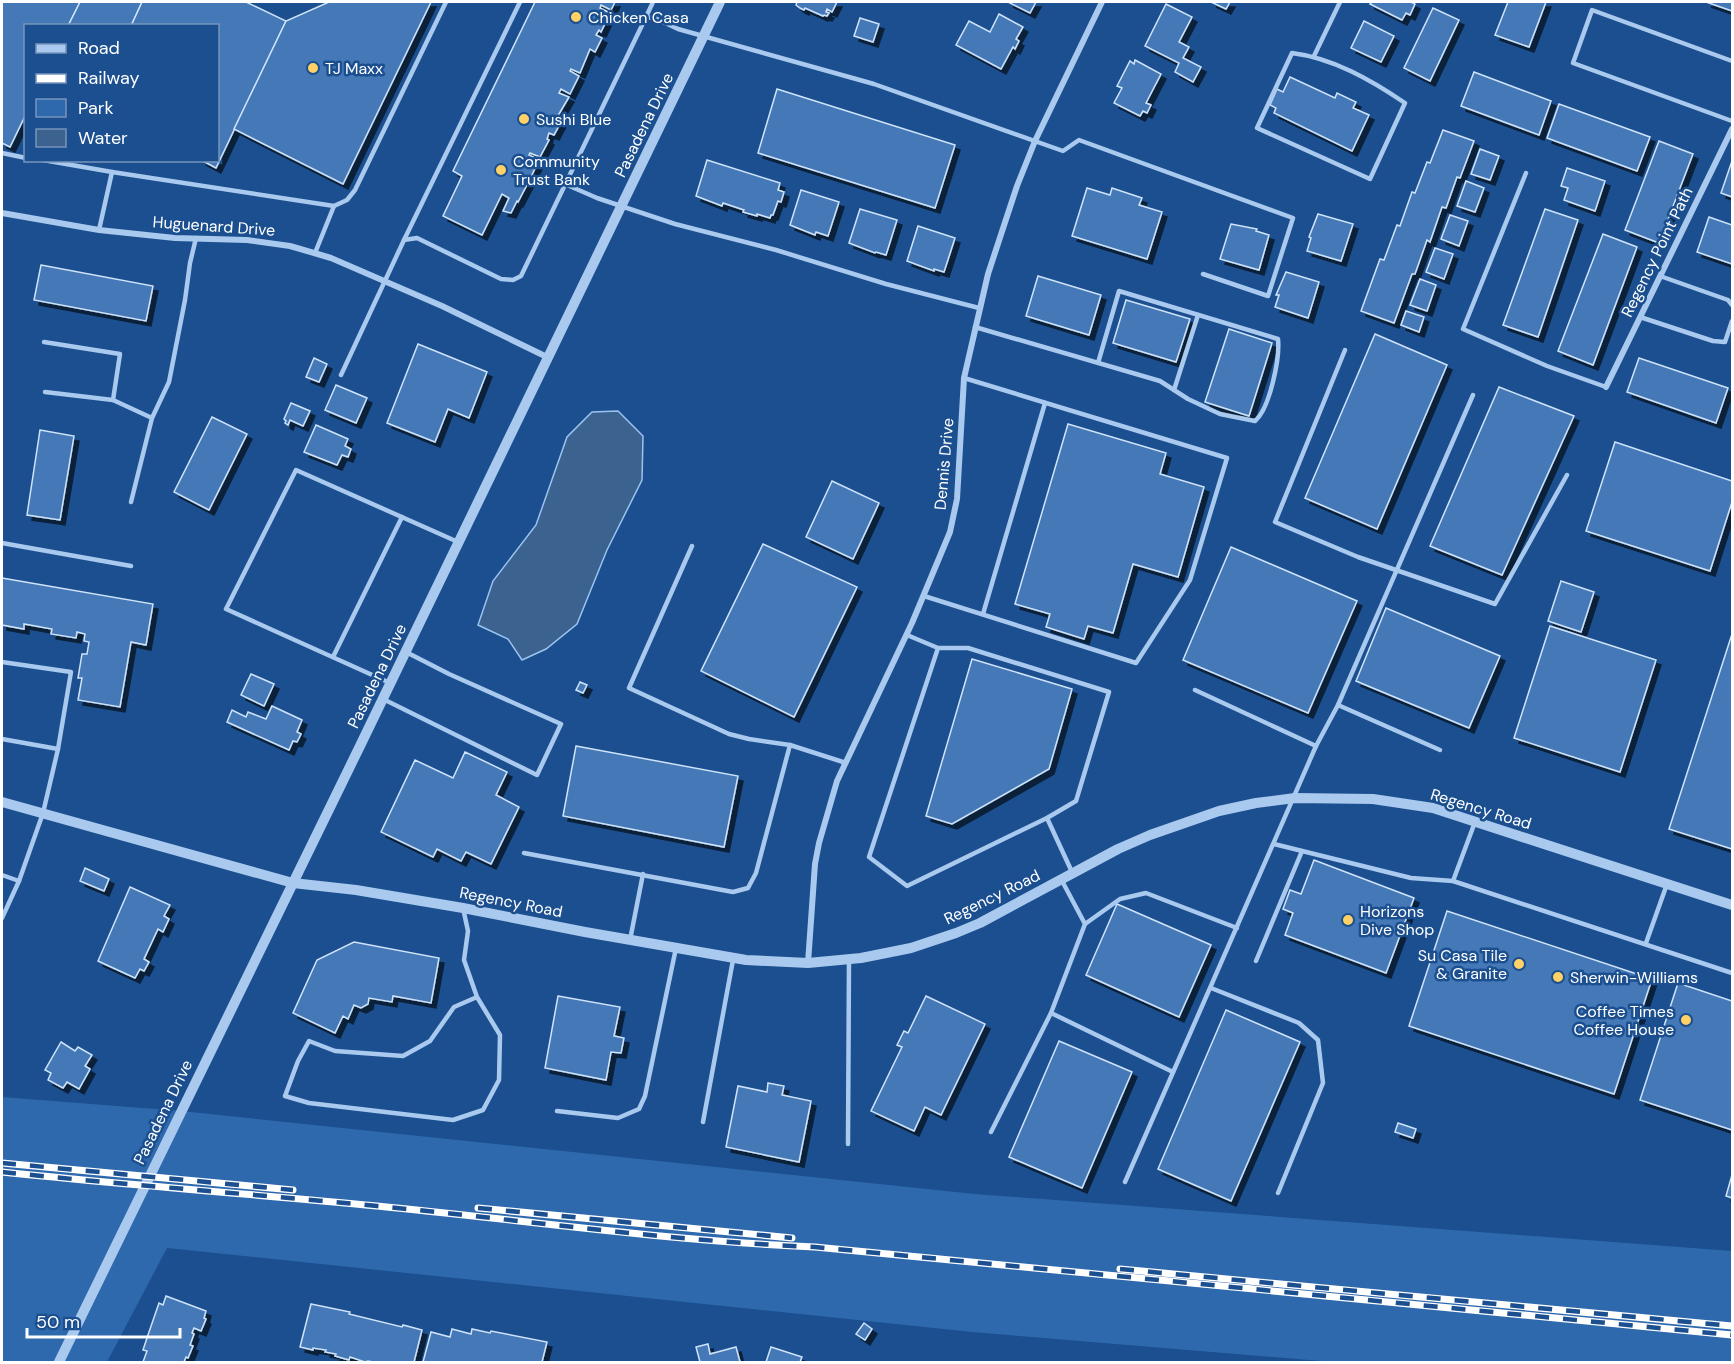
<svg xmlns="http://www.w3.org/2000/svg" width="1734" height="1364" font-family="'DM Sans',sans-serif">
	<defs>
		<filter id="shadow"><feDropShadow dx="5" dy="5" stdDeviation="0" flood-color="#0009"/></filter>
	</defs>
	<rect width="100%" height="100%" fill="#1b4f8f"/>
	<polygon fill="#2e69ad" points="2,1097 181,1111 975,1194 1732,1251 1732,1362 1333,1362 972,1332 167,1248 107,1362 2,1362"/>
	<polygon fill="#3c6290" stroke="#9cc4f0" stroke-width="1.5" points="618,411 643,436 642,480 607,550 577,624 546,649 522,660 508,639 478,625 493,581 536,525 567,437 592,412"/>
	<g fill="#4478b7" stroke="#cfe3fa" stroke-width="1.5" filter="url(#shadow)">
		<polygon points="2,2 80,2 68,26 26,26 26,114 10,147 2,143"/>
		<polygon points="80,2 142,2 131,26 68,26"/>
		<polygon points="142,2 246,2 286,21 216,168 201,160 218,160 218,26 131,26"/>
		<polygon points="329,2 431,2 343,184 234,129 286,21"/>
		<polygon points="535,2 615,2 611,10 601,5 600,8 610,13 601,32 599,30 596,35 602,38 595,52 590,49 580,73 571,69 570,71 579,76 570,94 561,89 559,93 569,97 556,119 561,122 554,135 549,133 547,139 549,140 540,157 530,153 529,155 539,160 530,179 520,174 519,177 529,181 518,202 517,201 511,213 503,211 509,198 502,194 482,235 443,216 462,176 453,171"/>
		<polygon points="797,2 837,2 832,12 827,9 826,12 829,13 827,16 824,15 823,16 805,8 804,10 800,8 796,5"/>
		<polygon points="1008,2 1036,2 1030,13"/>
		<polygon points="1211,2 1230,2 1226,9"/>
		<polygon points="1372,2 1411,2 1415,4 1410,15 1406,13 1402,20 1370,4"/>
		<polygon points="1508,2 1546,2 1529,47 1495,35"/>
		<polygon points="1706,2 1732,2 1732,11"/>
		<polygon points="1166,4 1192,17 1179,42 1189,47 1183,58 1201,67 1193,82 1175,72 1179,63 1145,46"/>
		<polygon points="1433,8 1459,20 1430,81 1404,68"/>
		<polygon points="999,14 1023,27 1016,39 1019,41 1015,49 1013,47 1001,69 956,45 969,21 990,32"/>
		<polygon points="860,18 879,24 873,42 854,36"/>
		<polygon points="1364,21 1394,36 1381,62 1351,48"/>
		<polygon points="1135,60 1161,74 1146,103 1151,105 1147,113 1143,111 1140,116 1114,103 1122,88 1117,86 1130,61 1134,64"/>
		<polygon points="1474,72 1551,101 1539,135 1461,106"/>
		<polygon points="1290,77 1335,98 1337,93 1356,102 1353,108 1369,115 1352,151 1274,113 1276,108 1270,105 1277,89 1283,92"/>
		<polygon points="777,89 955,145 935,208 758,153"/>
		<polygon points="1559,104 1650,137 1637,171 1547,138"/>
		<polygon points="1443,130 1474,141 1460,178 1457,177 1446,208 1442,207 1430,242 1427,240 1415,274 1412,274 1394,323 1361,311 1380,259 1384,260 1397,225 1400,226 1412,192 1415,193 1427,162 1430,163"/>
		<polygon points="1659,141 1693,154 1659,243 1625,230"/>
		<polygon points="1480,149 1499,156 1490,180 1471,174"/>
		<polygon points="707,160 780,183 778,190 784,192 781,202 778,201 773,215 771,215 770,218 757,214 757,216 743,212 744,210 723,203 722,206 696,196"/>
		<polygon points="1732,161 1732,197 1721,193"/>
		<polygon points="1567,168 1605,181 1595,211 1564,200 1568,188 1561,186"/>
		<polygon points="1466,181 1484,188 1475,212 1457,206"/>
		<polygon points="1087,188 1110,195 1112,188 1142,198 1139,205 1162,212 1147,259 1072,236"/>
		<polygon points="801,190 839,202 828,236 816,232 815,235 790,225"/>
		<polygon points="860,209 897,220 886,255 876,252 875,253 849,243"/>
		<polygon points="1545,209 1578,220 1538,337 1503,325"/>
		<polygon points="1318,214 1353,224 1341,261 1307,251 1311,238 1309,237"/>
		<polygon points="1450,215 1468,221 1459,246 1441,239"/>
		<polygon points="1709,217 1732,225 1732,264 1697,252"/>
		<polygon points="1231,224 1257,229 1256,231 1269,235 1259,270 1220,259"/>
		<polygon points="918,226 955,238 944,272 934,269 934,271 907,261"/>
		<polygon points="1603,234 1637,247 1593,365 1558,351"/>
		<polygon points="1435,248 1453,254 1444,279 1426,272"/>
		<polygon points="41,265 153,286 146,321 34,300"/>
		<polygon points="1286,272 1319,282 1308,318 1275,307 1279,295 1276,295"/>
		<polygon points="1038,276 1101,295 1089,335 1026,316"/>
		<polygon points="1420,279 1436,285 1427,311 1410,305"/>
		<polygon points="1126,300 1190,319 1176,362 1113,343"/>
		<polygon points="1406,311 1424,317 1419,332 1401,325"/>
		<polygon points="1229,329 1272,343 1249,416 1205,402"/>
		<polygon points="1375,334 1447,365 1377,529 1305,498"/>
		<polygon points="418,344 487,372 469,418 448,409 435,442 387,423"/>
		<polygon points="314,358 327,364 319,382 306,377"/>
		<polygon points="1639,358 1728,388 1716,423 1627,392"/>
		<polygon points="336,385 367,398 356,423 325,410"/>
		<polygon points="1499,387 1574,416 1502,575 1430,546"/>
		<polygon points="291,403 310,411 303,426 290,420 288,425 285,423 286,421 284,419"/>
		<polygon points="212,417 247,434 209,510 174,492"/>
		<polygon points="1068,424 1166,453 1160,474 1204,487 1178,577 1133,564 1113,633 1088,626 1084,639 1046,627 1050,614 1015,604"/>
		<polygon points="316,425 348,439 345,446 351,449 348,457 342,455 337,465 304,452"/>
		<polygon points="40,430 74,436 60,520 27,515"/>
		<polygon points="1615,442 1732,481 1732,502 1710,571 1586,531"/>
		<polygon points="832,481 879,503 853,559 806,537"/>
		<polygon points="763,544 857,587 794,717 701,671"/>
		<polygon points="1231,547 1357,601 1308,713 1183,660"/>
		<polygon points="2,578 153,604 146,645 131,642 120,707 78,700 82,678 78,678 82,654 87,654 89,642 84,641 85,634 77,632 76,638 51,634 52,629 24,624 24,629 2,625"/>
		<polygon points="1561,581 1594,592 1581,632 1548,621"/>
		<polygon points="1386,608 1500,656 1469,728 1356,681"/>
		<polygon points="1550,626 1656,660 1620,772 1514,738"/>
		<polygon points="1732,634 1732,849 1669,829"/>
		<polygon points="972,659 1072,689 1049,769 952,824 926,816"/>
		<polygon points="251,674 274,684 264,706 241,695"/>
		<polygon points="580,682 587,685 583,693 576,690"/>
		<polygon points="272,706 302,720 297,732 301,734 297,742 293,741 289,750 227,722 232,710 246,717 248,712 266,719"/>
		<polygon points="576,746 738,776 724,847 563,816"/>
		<polygon points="465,752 507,772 496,795 519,807 491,864 466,852 461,861 437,849 433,857 381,832 415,760 453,778"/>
		<polygon points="1314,860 1414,898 1386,973 1285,935 1293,913 1283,909 1290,890 1301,894"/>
		<polygon points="85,868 109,879 104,891 80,881"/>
		<polygon points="130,887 170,905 164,916 169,919 163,932 158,929 144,959 149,962 144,971 140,969 135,978 98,961"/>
		<polygon points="1117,904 1211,945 1179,1017 1086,975"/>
		<polygon points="1447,911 1652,979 1614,1094 1409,1026"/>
		<polygon points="354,942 439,958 431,1003 393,996 392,1002 369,998 368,1004 361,1008 354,1005 348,1019 343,1016 335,1033 293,1013 317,960"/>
		<polygon points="1678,983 1732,1001 1732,1130 1640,1100"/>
		<polygon points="558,996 620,1007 614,1036 624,1038 621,1053 611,1052 606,1080 545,1068"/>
		<polygon points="926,996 985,1024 941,1115 925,1107 914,1131 871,1111 902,1047 897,1045 904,1031 908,1033"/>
		<polygon points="1226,1010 1300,1042 1231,1201 1158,1169"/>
		<polygon points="1059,1041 1132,1072 1082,1188 1009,1157"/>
		<polygon points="61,1042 75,1051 78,1047 92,1055 85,1066 90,1069 79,1089 67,1082 63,1088 48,1080 51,1073 45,1070"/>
		<polygon points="768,1083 784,1086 782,1095 811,1101 799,1162 726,1147 738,1086 767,1092"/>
		<polygon points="1398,1123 1416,1129 1413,1138 1395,1132"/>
		<polygon points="1732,1175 1732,1198 1726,1196"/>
		<polygon points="166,1296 206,1311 204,1318 206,1319 201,1331 194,1328 192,1333 194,1334 190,1345 193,1346 188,1358 186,1357 184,1362 186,1362 143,1362 147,1351 143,1350 149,1332 159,1303 163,1305"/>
		<polygon points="311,1304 350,1312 349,1314 402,1327 403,1325 422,1330 414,1362 373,1362 368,1361 365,1362 350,1357 349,1360 335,1356 336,1354 325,1352 326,1350 313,1348 313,1350 300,1347"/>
		<polygon points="864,1323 872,1329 865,1340 856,1334"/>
		<polygon points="452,1329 471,1334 472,1329 490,1333 491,1331 547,1342 542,1362 423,1362 431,1332 450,1337"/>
		<polygon points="708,1344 710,1354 736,1347 740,1362 700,1362 696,1347"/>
		<polygon points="771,1347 802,1357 800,1362 766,1362"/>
	</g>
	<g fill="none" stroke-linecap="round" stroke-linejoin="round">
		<g stroke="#a9c9ee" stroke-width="4.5">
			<polyline points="646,17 653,2"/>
			<path d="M1292,53C1333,58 1371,80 1405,103L1370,179L1257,128Z"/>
			<polyline points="1314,56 1340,2"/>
			<polyline points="1732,61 1592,10 1573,63 1732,121"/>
			<polyline points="2,153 26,158"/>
			<polyline points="43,160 112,172 99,230"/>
			<polyline points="112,172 334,206"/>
			<polyline points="1526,173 1463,329 1547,366 1606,387"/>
			<polyline points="565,184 597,198 675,224 776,250 886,284 979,308"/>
			<polyline points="404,240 520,2"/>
			<polyline points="315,253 334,206 347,200 355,190 446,2"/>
			<polyline points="1660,276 1728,300 1732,305"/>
			<polyline points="1640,317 1713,341 1725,342 1732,321"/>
			<path d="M975,327L1160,381L1188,399L1220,414L1255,421C1270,408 1280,358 1278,339L1119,291L1098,363"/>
			<polyline points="44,342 120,354 113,400 152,418"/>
			<polyline points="1345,350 1275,522 1358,557 1495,604 1567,475"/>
			<polyline points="341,375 404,240 417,238 501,279 513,280 521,276 646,17 657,19 678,29 874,84 1063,151 1079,140 1293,218 1268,296 1203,274"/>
			<polyline points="1174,390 1198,315"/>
			<polyline points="45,392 113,400"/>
			<polyline points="131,502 152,418 169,382 185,300 190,263 196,238"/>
			<polyline points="2,543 131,566"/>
			<polyline points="692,546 629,688 729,734 749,739 790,745 846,763"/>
			<polyline points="924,596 1136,663 1190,580 1227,458 964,378"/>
			<polyline points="983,614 1045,403"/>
			<polyline points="907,635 938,648 869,857 907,886 1047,818 1076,801 1109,692 968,648 938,648"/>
			<polyline points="333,657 402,517"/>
			<polyline points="2,662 71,672 58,749 2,739"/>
			<polyline points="390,683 226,609 296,470 458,542"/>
			<polyline points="1195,690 1316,746"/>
			<polyline points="383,699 537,775 561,724 449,674 406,652"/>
			<polyline points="1338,705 1440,750"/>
			<polyline points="1047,818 1072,872"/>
			<polyline points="1274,844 1411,878 1453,881 1732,973"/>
			<polyline points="524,853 733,892 748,888 756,873 790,745"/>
			<polyline points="2,875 19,881 43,813 58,749"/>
			<polyline points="1061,879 1085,924 1051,1013 1173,1072"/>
			<polyline points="1453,881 1475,822"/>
			<polyline points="463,908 468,931 464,960 477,997 500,1035 499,1080 483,1110 453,1120 309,1103 285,1096 298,1061 309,1041 335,1051 403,1056 430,1041 454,1007 477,997"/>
			<polyline points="2,918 19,881"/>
			<polyline points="1085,924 1120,899 1146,893 1237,928"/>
			<polyline points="630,940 643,874"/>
			<polyline points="1646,943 1667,884"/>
			<polyline points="1256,961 1302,851"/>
			<polyline points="1211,988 1299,1023 1318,1040 1323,1083 1278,1193"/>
			<polyline points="557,1111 618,1118 639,1109 645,1096 676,948"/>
			<polyline points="703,1122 733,960"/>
			<polyline points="991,1132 1051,1013"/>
			<polyline points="848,1144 849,959"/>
			<polyline points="1125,1182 1316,746 1338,705 1473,395"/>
		</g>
		<g stroke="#a9c9ee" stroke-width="6">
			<polyline points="2,213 99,230 175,238 247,240 290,246 331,258 442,306 547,357"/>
			<polyline points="1606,387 1732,129"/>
			<polyline points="808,963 815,864 819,843 837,781 912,623 950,532 957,499 964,378 988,274 1017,186 1035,141 1102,2"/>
		</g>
		<g stroke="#a9c9ee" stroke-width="10">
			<polyline points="2,802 293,883 356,890 463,908 585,932 746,960 808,963 861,958 911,948 956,933 980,923 1118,849 1150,835 1219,811 1256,803 1295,798 1373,799 1433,808 1732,905"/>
			<polyline points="59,1362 360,746 720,2"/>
		</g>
		<g stroke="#fff" stroke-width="7">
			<g id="rail">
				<polyline points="2,1163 293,1190"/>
				<path d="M2,1172C127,1185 252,1194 377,1206C523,1220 669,1241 815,1247L1732,1335"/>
				<polyline points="478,1208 792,1238"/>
				<polyline points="1120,1269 1732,1326"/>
			</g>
		</g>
		<use href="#rail" stroke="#1b4f8f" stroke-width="4.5" stroke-dasharray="14" stroke-linecap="butt"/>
	</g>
	<g fill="#ffd166" stroke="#1b4f8f" stroke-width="2">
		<circle cx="576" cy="17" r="6"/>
		<circle cx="313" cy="68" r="6"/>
		<circle cx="524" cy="119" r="6"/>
		<circle cx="501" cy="170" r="6"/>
		<circle cx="1348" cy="920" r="6"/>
		<circle cx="1519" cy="964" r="6"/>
		<circle cx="1558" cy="977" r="6"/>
		<circle cx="1686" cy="1020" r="6"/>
	</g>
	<g text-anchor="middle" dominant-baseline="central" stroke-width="5" stroke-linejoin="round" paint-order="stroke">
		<g font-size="16" fill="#fff" stroke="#1b4f8f" text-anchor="start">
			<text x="588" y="17">Chicken Casa</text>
			<text x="325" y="68">TJ Maxx</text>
			<text x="536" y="119">Sushi Blue</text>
			<text x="513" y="161">Community<tspan x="513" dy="18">Trust Bank</tspan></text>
			<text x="1360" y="911">Horizons<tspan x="1360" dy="18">Dive Shop</tspan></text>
			<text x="1507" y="955" text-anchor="end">Su Casa Tile<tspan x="1507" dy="18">&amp; Granite</tspan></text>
			<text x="1570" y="977">Sherwin-Williams</text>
			<text x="1674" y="1011" text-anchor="end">Coffee Times<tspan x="1674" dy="18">Coffee House</tspan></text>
		</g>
		<g font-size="16" fill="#fff" stroke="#1b4f8f">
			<text transform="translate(644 125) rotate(-64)">Pasadena Drive</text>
			<text transform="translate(214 226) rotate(4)">Huguenard Drive</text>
			<text transform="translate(1657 252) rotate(-64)">Regency Point Path</text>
			<text transform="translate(944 464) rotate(-85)">Dennis Drive</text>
			<text transform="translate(377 676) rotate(-64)">Pasadena Drive</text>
			<text transform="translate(1481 809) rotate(17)">Regency Road</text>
			<text transform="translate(992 897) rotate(-26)">Regency Road</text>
			<text transform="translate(511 902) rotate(11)">Regency Road</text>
			<text transform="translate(163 1112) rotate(-64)">Pasadena Drive</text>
		</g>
	</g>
	<rect width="1734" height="1364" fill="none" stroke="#ffffff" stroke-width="6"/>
	<rect x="24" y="24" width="195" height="138" fill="#1b4f8f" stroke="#7695bc" stroke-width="1.5"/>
	<rect x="36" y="44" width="30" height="9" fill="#a9c9ee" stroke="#7695bc" stroke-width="1.5"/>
	<text x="78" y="54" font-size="18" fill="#ffffff">Road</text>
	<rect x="36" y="74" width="30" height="9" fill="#ffffff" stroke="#7695bc" stroke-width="1.5"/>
	<text x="78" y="84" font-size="18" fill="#ffffff">Railway</text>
	<rect x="36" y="99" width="30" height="18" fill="#2e69ad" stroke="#7695bc" stroke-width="1.5"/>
	<text x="78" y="114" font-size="18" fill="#ffffff">Park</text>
	<rect x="36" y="129" width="30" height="18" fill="#3c6290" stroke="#7695bc" stroke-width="1.5"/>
	<text x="78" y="144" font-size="18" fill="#ffffff">Water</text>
	<path d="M27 1328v9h153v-9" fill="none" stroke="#ffffff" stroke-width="3"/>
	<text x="36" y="1328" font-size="18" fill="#ffffff" stroke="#1b4f8f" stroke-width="4.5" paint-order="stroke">50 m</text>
</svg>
